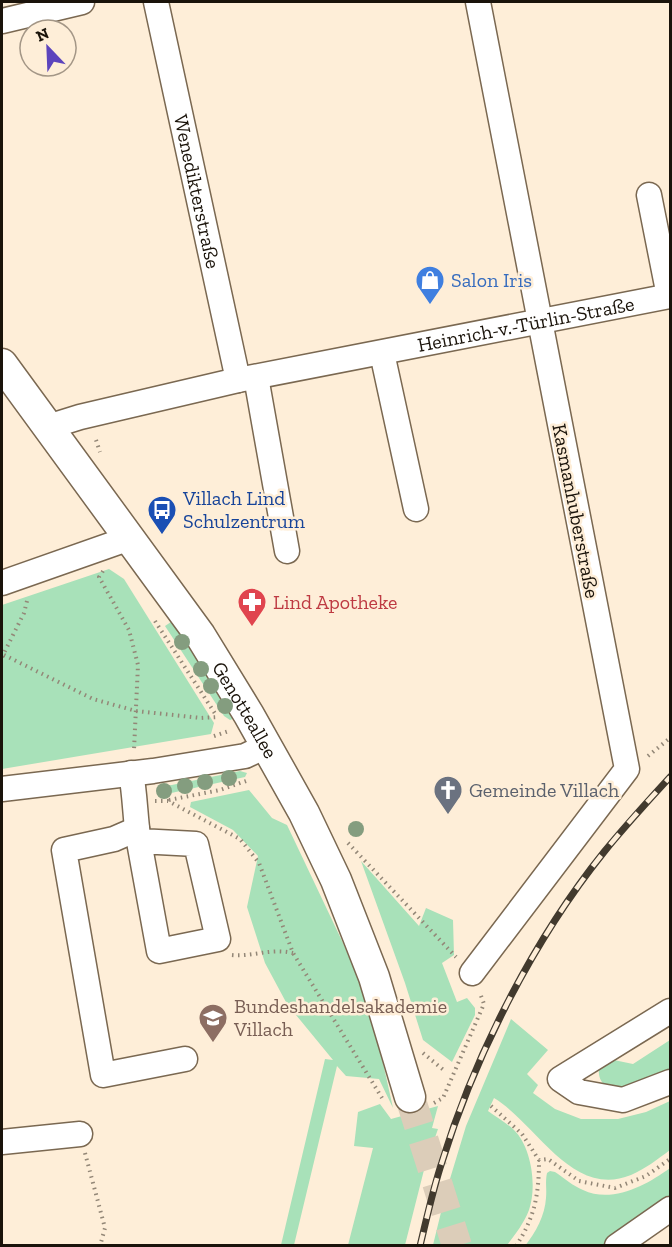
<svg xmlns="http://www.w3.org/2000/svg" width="672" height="1247" font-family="'Zilla Slab',serif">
	<rect width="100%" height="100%" fill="#feeed8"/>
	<g fill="#a8e1b9">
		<polygon points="109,569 124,579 214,723 211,734 2,769 2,605"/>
		<polygon points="171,622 188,639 235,718 230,720 224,716 165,626"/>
		<polygon points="240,771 247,773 245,777 162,795 157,791 162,787"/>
		<polygon points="249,790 272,818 287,825 343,943 371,1009 393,1108 379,1079 346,1076 337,1066 294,1245 281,1245 325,1059 333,1060 287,1004 265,963 247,907 258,856 233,830 190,807 191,802"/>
		<polygon points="361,861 419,926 426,908 453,920 454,955 442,963 457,1002 467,998 475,1008 475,1015 452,1062 423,1040 405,983"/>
		<path d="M511,1019L548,1050L527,1074L538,1085L533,1093L555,1109L581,1119H618L646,1112L670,1101V1150C658,1159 645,1169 631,1175C572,1199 537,1124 494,1098L488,1111C496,1117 507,1123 514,1130C532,1148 537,1187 529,1210C524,1223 515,1235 507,1245H433L446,1192L466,1126Z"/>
		<path d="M670,1040V1074L628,1090L608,1089C600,1081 598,1077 599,1066L609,1059L633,1064Z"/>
		<polygon points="380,1104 391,1119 438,1106 432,1128 438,1129 425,1166 405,1245 348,1245 373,1148 354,1146 358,1112"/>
		<path d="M670,1168V1196L603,1245L525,1246C536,1232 545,1215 546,1198C547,1189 545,1182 547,1173L550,1171L555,1172C564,1178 573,1186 583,1190C612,1204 647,1185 670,1168Z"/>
	</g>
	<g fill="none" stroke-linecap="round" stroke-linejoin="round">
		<polyline stroke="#dccdb9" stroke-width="30" stroke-dasharray="30 15" stroke-linecap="butt" points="410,1097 457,1246"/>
		<g stroke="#7a6851" stroke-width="27">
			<g id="minor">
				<path id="s1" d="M156,2L238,380"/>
				<polyline points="2,21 82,2"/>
				<polyline points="649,195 669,296"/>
				<polyline points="382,353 416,509"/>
				<polyline points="256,377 287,551"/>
				<path id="s2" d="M48,427L80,417L238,380L670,296"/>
				<polyline points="2,583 130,538"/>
				<path d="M131,773C135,794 135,815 138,836L159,951L218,939L196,844L139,841"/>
				<polyline points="2,789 153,771 245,756 266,746"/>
				<polyline points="137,829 114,839 64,850 103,1075 185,1059"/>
				<polyline points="472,973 627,769 478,2"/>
				<polyline points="670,1011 560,1079 579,1092 623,1100 670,1082"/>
				<polyline points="2,1142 80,1134"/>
				<polyline points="617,1246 670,1209"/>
			</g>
		</g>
		<g stroke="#7a6851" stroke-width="33">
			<g id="major">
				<path id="s3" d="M2,364L200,635L249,715L304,813L336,880L374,977L410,1097"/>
			</g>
		</g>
		<g stroke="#938777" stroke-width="4" stroke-dasharray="1.5 4.5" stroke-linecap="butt">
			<polyline points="96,440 100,452"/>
			<polyline points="103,571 99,577 129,630 138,665 134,750"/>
			<polyline points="155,621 216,715"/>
			<polyline points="4,655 93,699 136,711 201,718 218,717"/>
			<polyline points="2,657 24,613 28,597"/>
			<polyline points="214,736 229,731"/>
			<polyline points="648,756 670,738"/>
			<polyline points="169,800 220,790 249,780"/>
			<polyline points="155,801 168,801 240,839 259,863 293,953 382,1098"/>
			<polyline points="348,843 456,957"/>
			<path d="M232,955C252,957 270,948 293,953"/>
			<polyline points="423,1053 446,1072"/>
			<polyline points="434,1103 443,1098 484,1004 480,993"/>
			<polyline points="491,1106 522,1134 539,1160 548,1159 579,1181 615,1188 646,1176 670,1159"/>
			<polyline points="85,1153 105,1228 100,1246"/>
			<path d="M516,1246C535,1217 539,1194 539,1160"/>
		</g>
		<use href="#minor" stroke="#fff" stroke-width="24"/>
		<use href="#major" stroke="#fff" stroke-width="30"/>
		<g stroke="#423a2e" stroke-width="7">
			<path id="rail" d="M420,1246C427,1217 433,1189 442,1162C475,1055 534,939 604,852C625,826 648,801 670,777"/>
		</g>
		<use href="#rail" stroke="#feeed8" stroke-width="4.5" stroke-dasharray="14" stroke-linecap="butt"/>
	</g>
	<g fill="#849d7f">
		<circle cx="182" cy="642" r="8"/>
		<circle cx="201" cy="669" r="8"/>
		<circle cx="211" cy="686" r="8"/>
		<circle cx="225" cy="706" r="8"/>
		<circle cx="229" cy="778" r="8"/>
		<circle cx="205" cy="782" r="8"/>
		<circle cx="185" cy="786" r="8"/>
		<circle cx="164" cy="791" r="8"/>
		<circle cx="356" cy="829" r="8"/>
	</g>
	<defs>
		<g id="shop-pin" transform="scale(1.5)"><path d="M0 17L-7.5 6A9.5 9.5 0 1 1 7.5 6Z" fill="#3f7fe0" stroke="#feeed8"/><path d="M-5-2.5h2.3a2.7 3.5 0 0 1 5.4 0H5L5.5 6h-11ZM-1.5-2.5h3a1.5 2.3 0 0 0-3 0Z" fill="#fff"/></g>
		<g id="bus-pin" transform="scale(1.5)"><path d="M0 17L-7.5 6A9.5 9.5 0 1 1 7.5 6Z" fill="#1a4fb4" stroke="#feeed8"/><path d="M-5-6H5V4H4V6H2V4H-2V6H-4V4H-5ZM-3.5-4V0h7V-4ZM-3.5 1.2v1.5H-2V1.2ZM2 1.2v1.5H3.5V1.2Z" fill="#fff"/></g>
		<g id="pharmacy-pin" transform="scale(1.5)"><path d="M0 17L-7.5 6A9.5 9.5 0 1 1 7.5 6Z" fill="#e0444e" stroke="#feeed8"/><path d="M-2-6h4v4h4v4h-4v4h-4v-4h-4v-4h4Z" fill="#fff"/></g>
		<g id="church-pin" transform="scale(1.5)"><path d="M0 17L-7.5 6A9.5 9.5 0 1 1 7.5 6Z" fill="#6b7280" stroke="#feeed8"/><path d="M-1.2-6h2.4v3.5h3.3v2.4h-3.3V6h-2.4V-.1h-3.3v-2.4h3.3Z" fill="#fff"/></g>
		<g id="school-pin" transform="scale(1.5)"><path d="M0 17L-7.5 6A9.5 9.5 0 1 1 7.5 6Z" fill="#8d6e63" stroke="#feeed8"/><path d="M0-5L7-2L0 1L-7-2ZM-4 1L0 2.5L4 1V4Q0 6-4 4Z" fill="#fff"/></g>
	</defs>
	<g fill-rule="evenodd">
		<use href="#shop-pin" x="430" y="280"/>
		<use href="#bus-pin" x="162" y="510"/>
		<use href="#pharmacy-pin" x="252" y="602"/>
		<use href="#church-pin" x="448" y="790"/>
		<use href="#school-pin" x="213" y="1018"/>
	</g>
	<g text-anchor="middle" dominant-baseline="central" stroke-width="5" stroke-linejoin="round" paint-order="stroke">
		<g font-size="20" fill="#1a130a" stroke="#feeed8">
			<text stroke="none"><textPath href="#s1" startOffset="194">Wenedikterstraße</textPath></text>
			<text stroke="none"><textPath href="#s2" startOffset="489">Heinrich-v.-Türlin-Straße</textPath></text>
			<text transform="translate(576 511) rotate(79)">Kasmanhuberstraße</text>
			<text stroke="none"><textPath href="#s3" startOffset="423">Genotteallee</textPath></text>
		</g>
		<g font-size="20" fill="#366cbe" stroke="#feeed8" text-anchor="start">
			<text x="451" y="280">Salon Iris</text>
		</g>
		<g font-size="20" fill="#164399" stroke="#feeed8" text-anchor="start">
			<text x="183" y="498">Villach Lind<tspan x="183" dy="23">Schulzentrum</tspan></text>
		</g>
		<g font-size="20" fill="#be3a42" stroke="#feeed8" text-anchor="start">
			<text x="273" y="602">Lind Apotheke</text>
		</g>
		<g font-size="20" fill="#5b616d" stroke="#feeed8" text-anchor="start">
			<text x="469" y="790">Gemeinde Villach</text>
		</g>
		<g font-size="20" fill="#785e54" stroke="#feeed8" text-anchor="start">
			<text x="234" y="1006">Bundeshandelsakademie<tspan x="234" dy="23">Villach</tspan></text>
		</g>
	</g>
	<rect width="672" height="1247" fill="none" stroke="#1a130a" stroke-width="6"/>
	<g transform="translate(48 48) rotate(337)"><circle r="28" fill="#feeed8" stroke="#a39686" stroke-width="1.5"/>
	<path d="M0-4.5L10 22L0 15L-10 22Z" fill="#5c44bd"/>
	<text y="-9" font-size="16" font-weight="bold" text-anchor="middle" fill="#1a130a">N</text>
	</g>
</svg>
